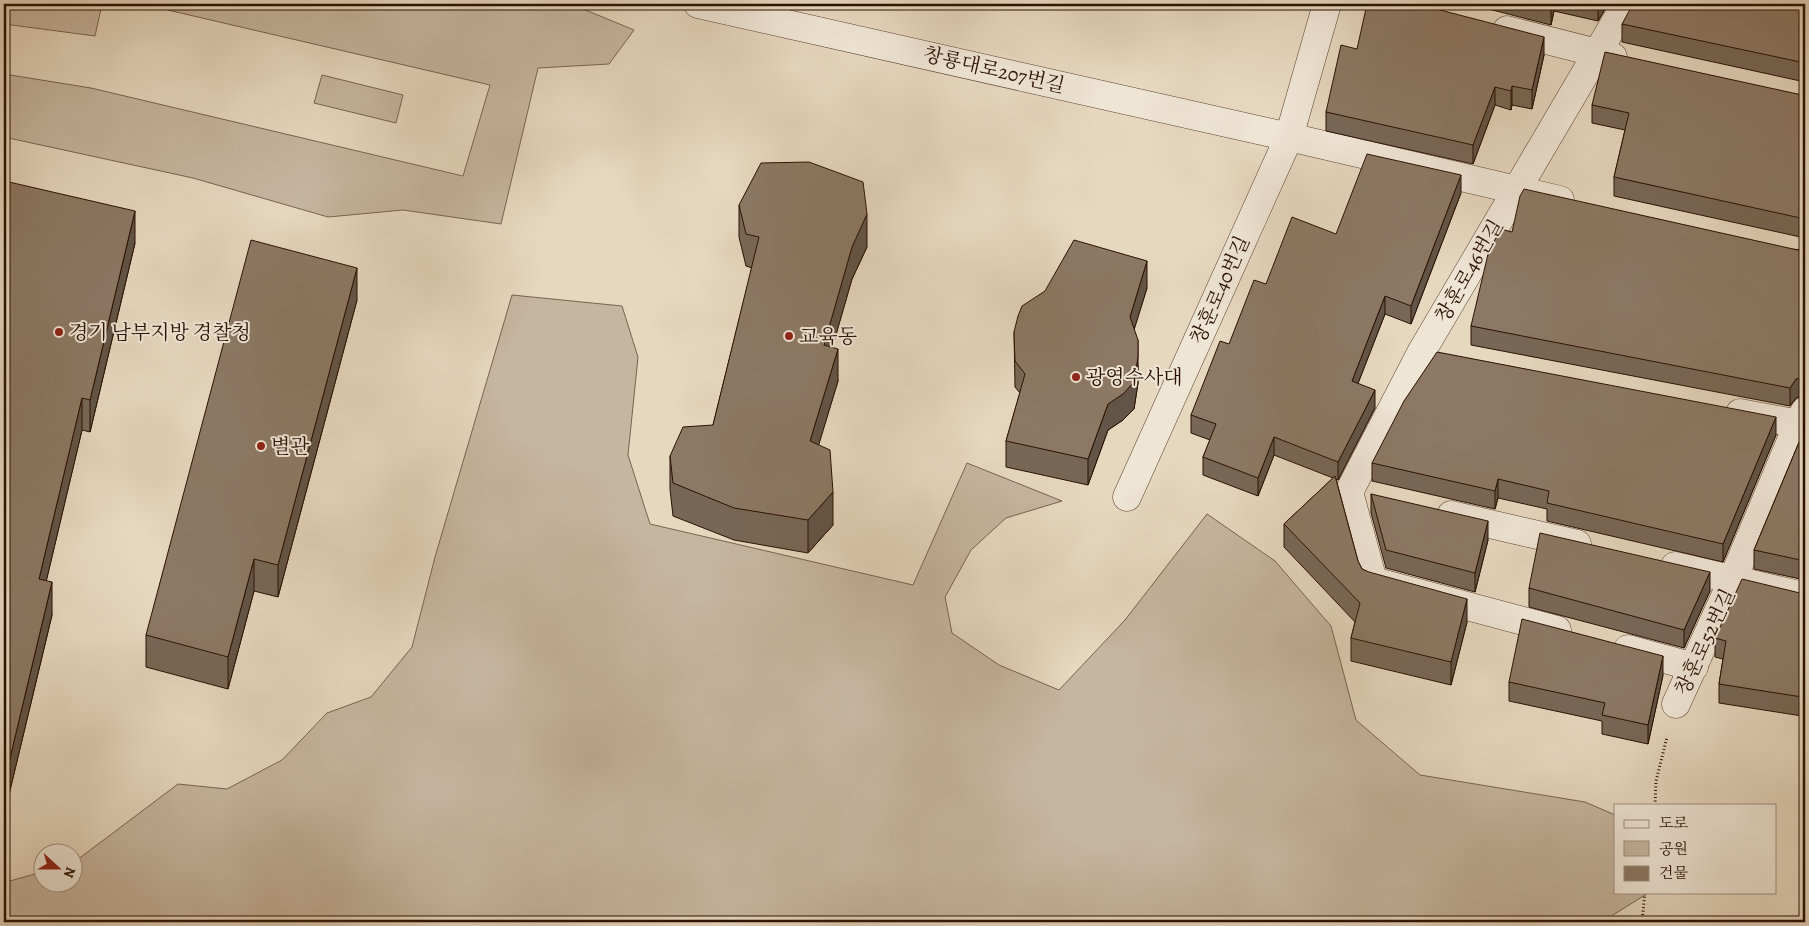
<svg xmlns="http://www.w3.org/2000/svg" width="1809" height="926" font-family="Alegreya,'Noto Serif KR',serif">
	<rect width="100%" height="100%" fill="#e6d7bf"/>
	<filter id="stains"><feTurbulence type="fractalNoise" baseFrequency=".004" numOctaves="4"/><feColorMatrix values="0 0 0 0 .2 0 0 0 0 .09 0 0 0 0 .02 0 0 0 .5 -.17"/></filter>
	<radialGradient id="worn" r=".72"><stop offset=".6" stop-color="#630" stop-opacity="0"/><stop offset="1" stop-color="#630" stop-opacity=".3"/></radialGradient>
	<g fill="#c6b59f" stroke="#786350">
		<polygon points="4,4 102,4 95,36 4,24"/>
		<polygon points="142,4 566,4 576,6 634,30 609,64 538,68 501,224 403,210 328,217 193,178 4,137 4,74 91,88 463,176 490,85"/>
		<polygon points="322,75 403,95 396,123 314,103"/>
		<polygon points="512,295 622,306 638,357 628,455 650,524 913,585 967,463 1062,501 1006,518 971,550 945,597 952,633 999,665 1059,690 1125,620 1207,514 1275,561 1331,626 1356,720 1420,775 1585,802 1615,815 1615,892 1650,892 1613,915 1612,922 4,922 4,880 10,881 42,872 42,884 72,884 73,863 178,784 227,789 282,760 327,713 371,697 412,647 435,557"/>
	</g>
	<g fill="none" stroke-linecap="round" stroke-linejoin="round">
		<g stroke="#594231" stroke-width="29">
			<g id="street">
				<polyline points="698,4 1289,137 1560,200"/>
				<polyline points="1507,30 1613,57"/>
				<polyline points="1740,413 1805,425"/>
				<polyline points="1127,497 1289,137 1327,4"/>
				<polyline points="1451,515 1577,544"/>
				<polyline points="1675,566 1803,596 1805,595"/>
				<polyline points="1557,630 1373,581 1349,492 1422,351 1626,4"/>
				<polyline points="1628,649 1694,667"/>
				<polyline points="1676,704 1733,579 1798,424 1805,411"/>
			</g>
		</g>
		<g stroke="#2a1102" stroke-width="3" stroke-dasharray="1 2.5" stroke-linecap="butt">
			<polyline points="1655,805 1656,781 1667,737"/>
			<polyline points="1642,922 1645,892"/>
		</g>
		<use href="#street" stroke="#efe5d5" stroke-width="28"/>
	</g>
	<g fill="#786756" stroke="#2a1102">
		<polygon points="1469,4 1608,4 1598,21 1554,11 1551,25"/>
		<polygon points="1805,4 1805,82 1622,42 1622,24"/>
		<polygon points="1357,49 1544,55 1532,109 1512,105 1511,110 1495,105 1473,164 1326,131 1326,112"/>
		<polygon points="1805,94 1805,238 1614,196 1614,177 1625,130 1592,123 1592,105"/>
		<polygon points="1461,193 1411,324 1385,314 1358,383 1375,408 1338,480 1336,479 1358,561 1362,569 1467,622 1451,685 1351,661 1351,638 1355,622 1284,547 1284,524 1333,478 1274,455 1258,496 1203,475 1203,457 1210,440 1191,433 1191,415 1229,344 1336,234"/>
		<polygon points="4,204 135,243 90,432 82,430 46,581 52,615 6,807 4,807"/>
		<polygon points="739,205 867,247 852,279 832,347 838,381 818,445 833,525 808,553 734,540 673,516 670,489 670,456 713,425 752,268 746,266 739,237"/>
		<polygon points="1512,232 1805,250 1805,396 1796,398 1790,406 1471,345 1471,326"/>
		<polygon points="1147,288 1134,329 1138,366 1138,383 1134,409 1123,420 1108,430 1088,485 1006,467 1006,441 1020,393 1015,387 1014,332"/>
		<polygon points="357,300 278,597 254,591 228,689 146,667 146,635"/>
		<polygon points="1805,428 1805,580 1754,569 1754,550"/>
		<polygon points="1776,435 1723,562 1547,521 1547,509 1498,498 1495,509 1372,481 1372,463"/>
		<polygon points="1371,494 1488,540 1475,592 1386,568 1371,513"/>
		<polygon points="1529,588 1710,591 1684,648 1529,607"/>
		<polygon points="1805,592 1805,699 1802,716 1719,703 1719,684 1723,659 1715,657 1715,638 1800,593"/>
		<polygon points="1663,675 1648,744 1602,734 1602,721 1509,701 1509,682"/>
	</g>
	<g fill="#625446" stroke="#2a1102">
		<polygon points="1551,4 1554,4 1554,11 1551,25"/>
		<polygon points="1598,4 1608,4 1598,21"/>
		<polygon points="1544,37 1544,55 1532,109 1532,90"/>
		<polygon points="1512,86 1512,105 1511,110 1511,91"/>
		<polygon points="1495,87 1495,105 1473,164 1473,145"/>
		<polygon points="1461,175 1461,193 1411,324 1411,306"/>
		<polygon points="135,211 135,243 90,432 90,400"/>
		<polygon points="867,214 867,247 852,279 824,377 824,345 852,247"/>
		<polygon points="1147,261 1147,288 1130,343 1130,317"/>
		<polygon points="357,268 357,300 278,597 278,565"/>
		<polygon points="1385,296 1385,314 1352,399 1352,381"/>
		<polygon points="1138,340 1138,383 1134,409 1123,420 1108,430 1088,485 1088,459 1108,404"/>
		<polygon points="838,349 838,381 810,474 810,441"/>
		<polygon points="1804,377 1804,395 1796,398 1790,406 1790,388 1796,379"/>
		<polygon points="1375,390 1375,408 1338,480 1338,462"/>
		<polygon points="82,398 82,430 39,612 39,579"/>
		<polygon points="1776,417 1776,435 1723,562 1723,544"/>
		<polygon points="1274,437 1274,455 1258,496 1258,478"/>
		<polygon points="1498,479 1498,498 1495,509 1495,491"/>
		<polygon points="833,492 833,525 808,553 808,520"/>
		<polygon points="1488,521 1488,540 1475,592 1475,573"/>
		<polygon points="254,559 254,591 228,689 228,657"/>
		<polygon points="1710,572 1710,591 1684,648 1684,630"/>
		<polygon points="52,582 52,615 6,807 6,775"/>
		<polygon points="1467,599 1467,622 1451,685 1451,662"/>
		<polygon points="1663,656 1663,675 1648,744 1648,725"/>
		<polygon points="1805,680 1805,699 1802,716 1802,697"/>
	</g>
	<g fill="#8c7864" stroke="#2a1102">
		<polygon points="1367,4 1417,4 1544,37 1532,90 1512,86 1511,91 1495,87 1473,145 1326,112 1341,45 1357,49"/>
		<polygon points="1541,4 1551,4 1551,6"/>
		<polygon points="1633,4 1805,4 1805,63 1622,24"/>
		<polygon points="1605,52 1802,95 1805,94 1805,219 1614,177 1629,113 1592,105"/>
		<polygon points="1367,154 1461,175 1411,306 1385,296 1352,381 1375,390 1338,462 1274,437 1258,478 1203,457 1216,424 1191,415 1220,341 1229,344 1254,280 1266,284 1292,217 1336,234"/>
		<polygon points="809,162 863,182 867,214 852,247 824,345 838,349 810,441 830,450 833,492 808,520 734,508 673,483 670,456 683,427 713,425 759,237 746,234 739,205 761,163"/>
		<polygon points="9,182 135,211 90,400 82,398 39,579 52,582 6,775 4,774 4,204"/>
		<polygon points="1524,189 1802,251 1805,250 1805,377 1796,379 1790,388 1471,326 1489,250 1501,229 1512,232 1520,196"/>
		<polygon points="251,240 357,268 278,565 254,559 228,657 146,635"/>
		<polygon points="1074,240 1147,261 1130,317 1138,340 1138,357 1134,382 1123,394 1108,404 1088,459 1006,441 1025,374 1015,361 1014,332 1018,316 1022,306 1045,291"/>
		<polygon points="1437,352 1776,417 1723,544 1547,503 1549,491 1498,479 1495,491 1372,463 1404,401"/>
		<polygon points="1805,428 1805,561 1754,550"/>
		<polygon points="1335,476 1358,561 1362,569 1369,572 1467,599 1451,662 1351,638 1360,603 1284,524"/>
		<polygon points="1371,494 1488,521 1475,573 1386,550"/>
		<polygon points="1540,533 1710,572 1684,630 1529,588"/>
		<polygon points="1742,579 1800,593 1805,592 1805,680 1802,697 1719,684 1726,641 1715,638"/>
		<polygon points="1522,619 1663,656 1648,725 1602,715 1605,703 1509,682"/>
	</g>
	<g fill="#8f2418" stroke="#efe5d5" stroke-width="2">
		<circle cx="59" cy="332" r="5"/>
		<circle cx="789" cy="336" r="5"/>
		<circle cx="1076" cy="377" r="5"/>
		<circle cx="261" cy="446" r="5"/>
	</g>
	<g text-anchor="middle" dominant-baseline="central" stroke-width="4" stroke-linejoin="round" paint-order="stroke">
		<g font-size="20" fill="#2a1102" stroke="#efe5d5">
			<text transform="translate(994 70) rotate(13)">창룡대로207번길</text>
			<text transform="translate(1469 271) rotate(-60)">창훈로46번길</text>
			<text transform="translate(1220 290) rotate(-66)">창훈로40번길</text>
			<text transform="translate(1705 642) rotate(-65)">창훈로52번길</text>
		</g>
		<g font-size="20" fill="#2a1102" stroke="#efe5d5" text-anchor="start">
			<text x="69" y="332">경기 남부지방 경찰청</text>
			<text x="799" y="336">교육동</text>
			<text x="1086" y="377">광영수사대</text>
			<text x="271" y="446">별관</text>
		</g>
	</g>
	<rect width="1809" height="926" fill="none" stroke="#e6d7bf" stroke-width="20"/>
	<rect x="5" y="5" width="1799" height="916" fill="none" stroke="#2a1102" stroke-width="2.5"/>
	<rect x="10" y="10" width="1789" height="906" fill="none" stroke="#2a1102"/>
	<rect x="1614" y="804" width="162" height="90" fill="#efe5d5" stroke="#a09081"/>
	<rect x="1624" y="820" width="25" height="8" fill="#efe5d5" stroke="#a09081"/>
	<text x="1659" y="828" font-size="15" fill="#2a1102">도로</text>
	<rect x="1624" y="841" width="25" height="15" fill="#c6b59f" stroke="#a09081"/>
	<text x="1659" y="854" font-size="15" fill="#2a1102">공원</text>
	<rect x="1624" y="866" width="25" height="15" fill="#8c7864" stroke="#a09081"/>
	<text x="1659" y="878" font-size="15" fill="#2a1102">건물</text>
	<g transform="translate(58 868) rotate(111)"><circle r="24" fill="#efe5d5" stroke="#a09081"/>
	<path d="M0-4L9 19L0 12L-9 19Z" fill="#8f2418"/>
	<text y="-8" font-size="14" font-weight="bold" text-anchor="middle" fill="#2a1102">N</text>
	</g>
	<rect width="100%" height="100%" filter="url(#stains)"/>
	<rect width="100%" height="100%" fill="url(#worn)"/>
</svg>
